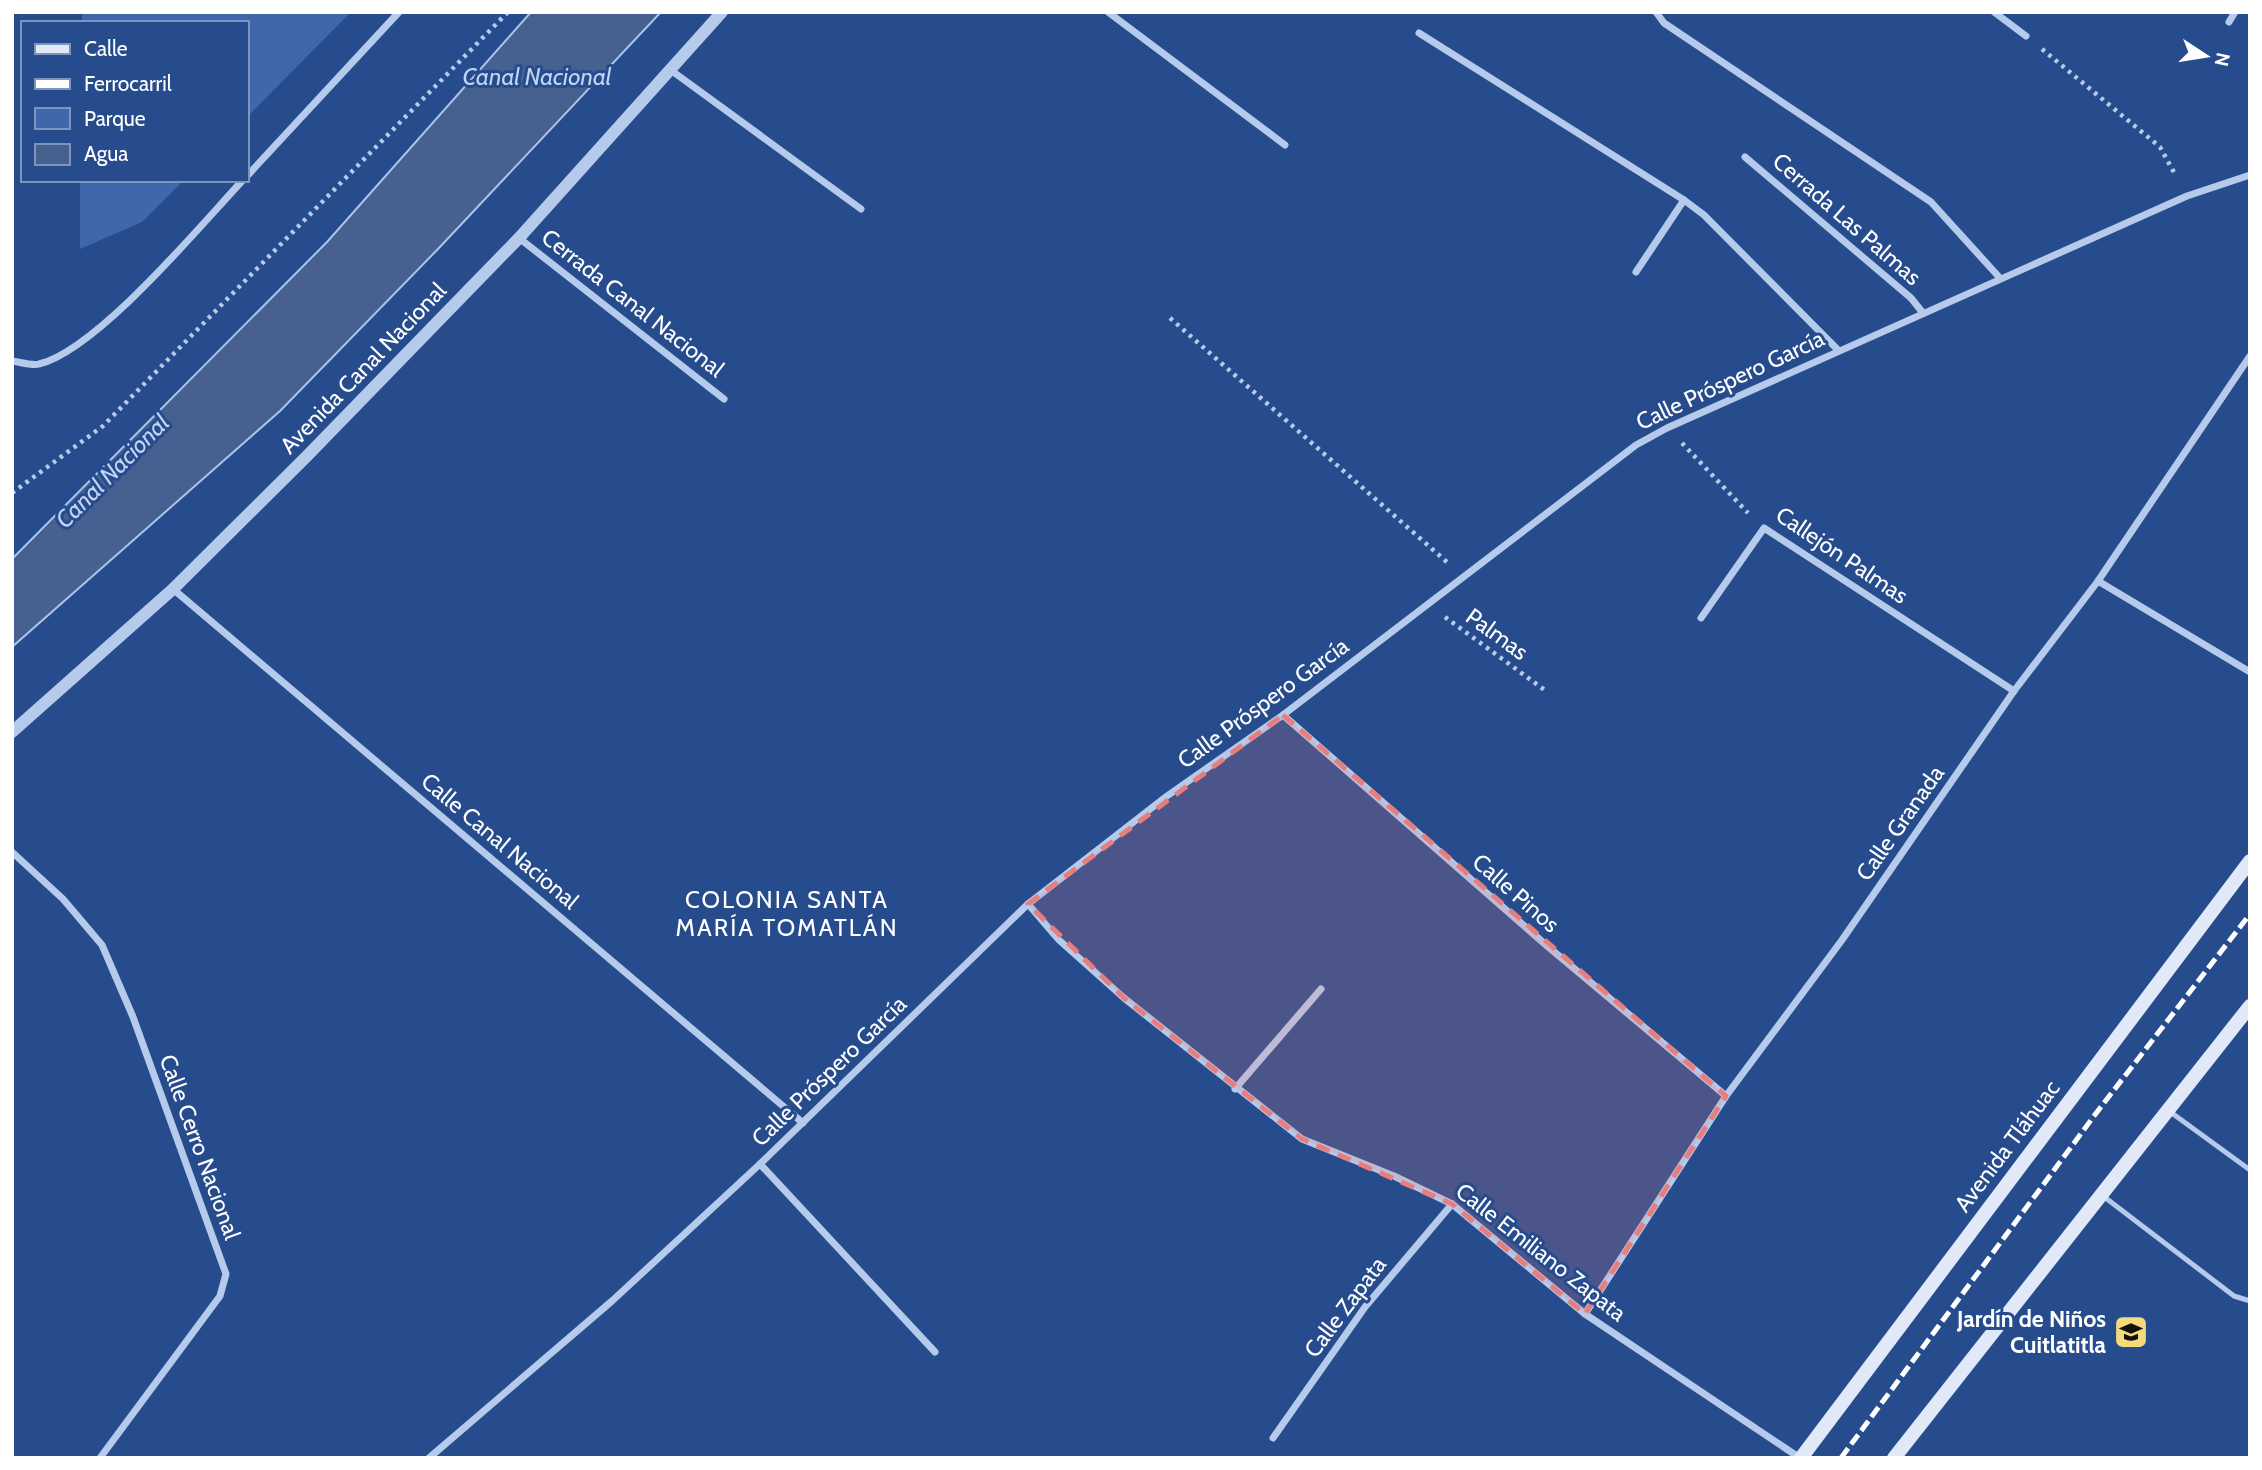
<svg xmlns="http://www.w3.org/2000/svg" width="2262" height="1470" font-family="Cabin,sans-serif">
	<rect width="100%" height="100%" fill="#264c8d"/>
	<g fill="#3f67ac">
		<polygon points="82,12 351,12 247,117 247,23 82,23"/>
		<polygon points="80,180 184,180 142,222 80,249"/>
	</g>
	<polygon fill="#466190" stroke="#abc4eb" stroke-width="2" points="531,12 661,12 438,249 280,411 12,647 12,559 327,242"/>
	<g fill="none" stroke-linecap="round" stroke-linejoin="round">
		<g stroke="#b6caeb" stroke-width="4.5" stroke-dasharray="3.5 5" stroke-linecap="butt">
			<polyline points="2042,49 2160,147 2176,176"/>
			<polyline points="1170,318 1448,563"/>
			<polyline points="1682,443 1748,513"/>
			<polyline points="12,493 103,426 508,12"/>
			<polyline points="1445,617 1546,691"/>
		</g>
		<g stroke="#b6caeb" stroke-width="5">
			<polyline points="2169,1111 2250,1170"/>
			<polyline points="2103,1196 2234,1296 2250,1301"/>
		</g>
		<g stroke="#b6caeb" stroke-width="7">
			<polyline points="1108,12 1285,145"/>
			<polyline points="1656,12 1664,23 1931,202 1999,277"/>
			<polyline points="1994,12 2026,36"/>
			<polyline points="2229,22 2235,12"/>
			<polyline points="1419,33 1684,200 1704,215 1838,350"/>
			<polyline points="672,71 861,209"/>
			<polyline points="1745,157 1911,298 1923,313"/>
			<polyline points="247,176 399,12"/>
			<polyline points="519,238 724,399"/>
			<polyline points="1636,272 1684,200"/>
			<path d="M12,361C20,362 32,366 39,364C97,350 200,226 243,180"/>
			<polyline points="2098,581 2250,672"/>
			<polyline points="173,589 803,1123"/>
			<polyline points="1701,618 1764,528 2014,691"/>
			<polyline points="1283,715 1546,945 1726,1096"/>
			<polyline points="12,852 63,899 102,945 133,1017 226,1274 220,1296 100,1458"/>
			<polyline points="1028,904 1059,940 1124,998 1302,1139 1394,1176 1452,1204 1585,1314 1800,1458"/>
			<polyline points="1235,1089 1321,989"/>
			<polyline points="760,1164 935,1352"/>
			<polyline points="1585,1314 1726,1096 1842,940 2014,691 2098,581 2250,356"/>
			<polyline points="1273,1438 1365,1307 1452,1204"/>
			<polyline points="429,1458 612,1301 760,1164 1028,904 1167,796 1283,715 1636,445 1667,428 2187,196 2250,175"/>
		</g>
		<polyline stroke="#b6caeb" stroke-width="12" points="12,732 173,589 306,457 519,238 722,12"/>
		<g stroke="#e1e9f9" stroke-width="14">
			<polyline points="1801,1458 2250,861"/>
			<polyline points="1894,1458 2250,1006"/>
		</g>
		<polyline stroke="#fff" stroke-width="5" stroke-dasharray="12 5" stroke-linecap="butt" points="1841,1458 2097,1112 2250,914"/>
	</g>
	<path fill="#e67e7e" fill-opacity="0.2" stroke="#e67e7e" stroke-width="5" stroke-dasharray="14 9" stroke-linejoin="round" d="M1283,715L1726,1096L1585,1314L1452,1204L1302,1139L1124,998L1028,904Z"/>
	<defs>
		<g id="school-square" transform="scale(1.75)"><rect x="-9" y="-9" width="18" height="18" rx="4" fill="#f4da7b" stroke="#264c8d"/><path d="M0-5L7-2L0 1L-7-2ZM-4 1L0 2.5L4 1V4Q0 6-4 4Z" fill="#111"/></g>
	</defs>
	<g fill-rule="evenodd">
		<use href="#school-square" x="2131" y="1332"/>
	</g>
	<g text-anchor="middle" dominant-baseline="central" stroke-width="6" stroke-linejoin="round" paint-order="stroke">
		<g font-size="23" fill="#fff" stroke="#264c8d">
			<text transform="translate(1847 219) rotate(41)">Cerrada Las Palmas</text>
			<text transform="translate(633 303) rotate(38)">Cerrada Canal Nacional</text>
			<text transform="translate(363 368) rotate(-46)">Avenida Canal Nacional</text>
			<text transform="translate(1730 380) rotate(-25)">Calle Próspero García</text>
			<text transform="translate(1842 555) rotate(34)">Callejón Palmas</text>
			<text transform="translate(1497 634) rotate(36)">Palmas</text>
			<text transform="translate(1263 703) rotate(-36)">Calle Próspero García</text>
			<text transform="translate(1900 823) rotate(-55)">Calle Granada</text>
			<text transform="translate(500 841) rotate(40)">Calle Canal Nacional</text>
			<text transform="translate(1516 893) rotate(41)">Calle Pinos</text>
			<text transform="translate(829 1071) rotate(-44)">Calle Próspero García</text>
			<text transform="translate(2007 1146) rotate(-53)">Avenida Tláhuac</text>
			<text transform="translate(200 1147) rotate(70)">Calle Cerro Nacional</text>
			<text transform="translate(1541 1252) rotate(38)">Calle Emiliano Zapata</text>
			<text transform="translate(1345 1307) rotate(-53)">Calle Zapata</text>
		</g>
		<g font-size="23" font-weight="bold" fill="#fff" stroke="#264c8d" text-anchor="end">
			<text x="2106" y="1319">Jardín de Niños<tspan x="2106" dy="26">Cuitlatitla</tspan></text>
		</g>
		<g font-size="24" font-style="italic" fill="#c2d4f2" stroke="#264c8d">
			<text x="537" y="76">Canal Nacional</text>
			<text transform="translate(112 471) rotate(-45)">Canal Nacional</text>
		</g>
		<g font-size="24" letter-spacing="2" fill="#fff" stroke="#264c8d">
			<text x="787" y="899">COLONIA SANTA<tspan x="787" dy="28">MARÍA TOMATLÁN</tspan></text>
		</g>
	</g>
	<rect width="2262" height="1470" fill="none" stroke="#ffffff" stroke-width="28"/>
	<rect x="21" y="21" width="228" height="161" fill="#264c8d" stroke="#7d94bb" stroke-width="2"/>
	<rect x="35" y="44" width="35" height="10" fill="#e1e9f9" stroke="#7d94bb" stroke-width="2"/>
	<text x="84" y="56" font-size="21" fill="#ffffff">Calle</text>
	<rect x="35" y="79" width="35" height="10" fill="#ffffff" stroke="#7d94bb" stroke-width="2"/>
	<text x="84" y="91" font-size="21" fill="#ffffff">Ferrocarril</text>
	<rect x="35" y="108" width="35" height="21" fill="#3f67ac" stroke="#7d94bb" stroke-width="2"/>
	<text x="84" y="126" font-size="21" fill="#ffffff">Parque</text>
	<rect x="35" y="144" width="35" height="21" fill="#466190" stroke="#7d94bb" stroke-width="2"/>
	<text x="84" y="161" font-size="21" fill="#ffffff">Agua</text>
	<g transform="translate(2206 56) rotate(102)" stroke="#264c8d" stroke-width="5" paint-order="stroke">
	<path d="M0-5L12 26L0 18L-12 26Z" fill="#ffffff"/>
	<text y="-10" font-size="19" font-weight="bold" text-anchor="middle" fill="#ffffff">N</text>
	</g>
</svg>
